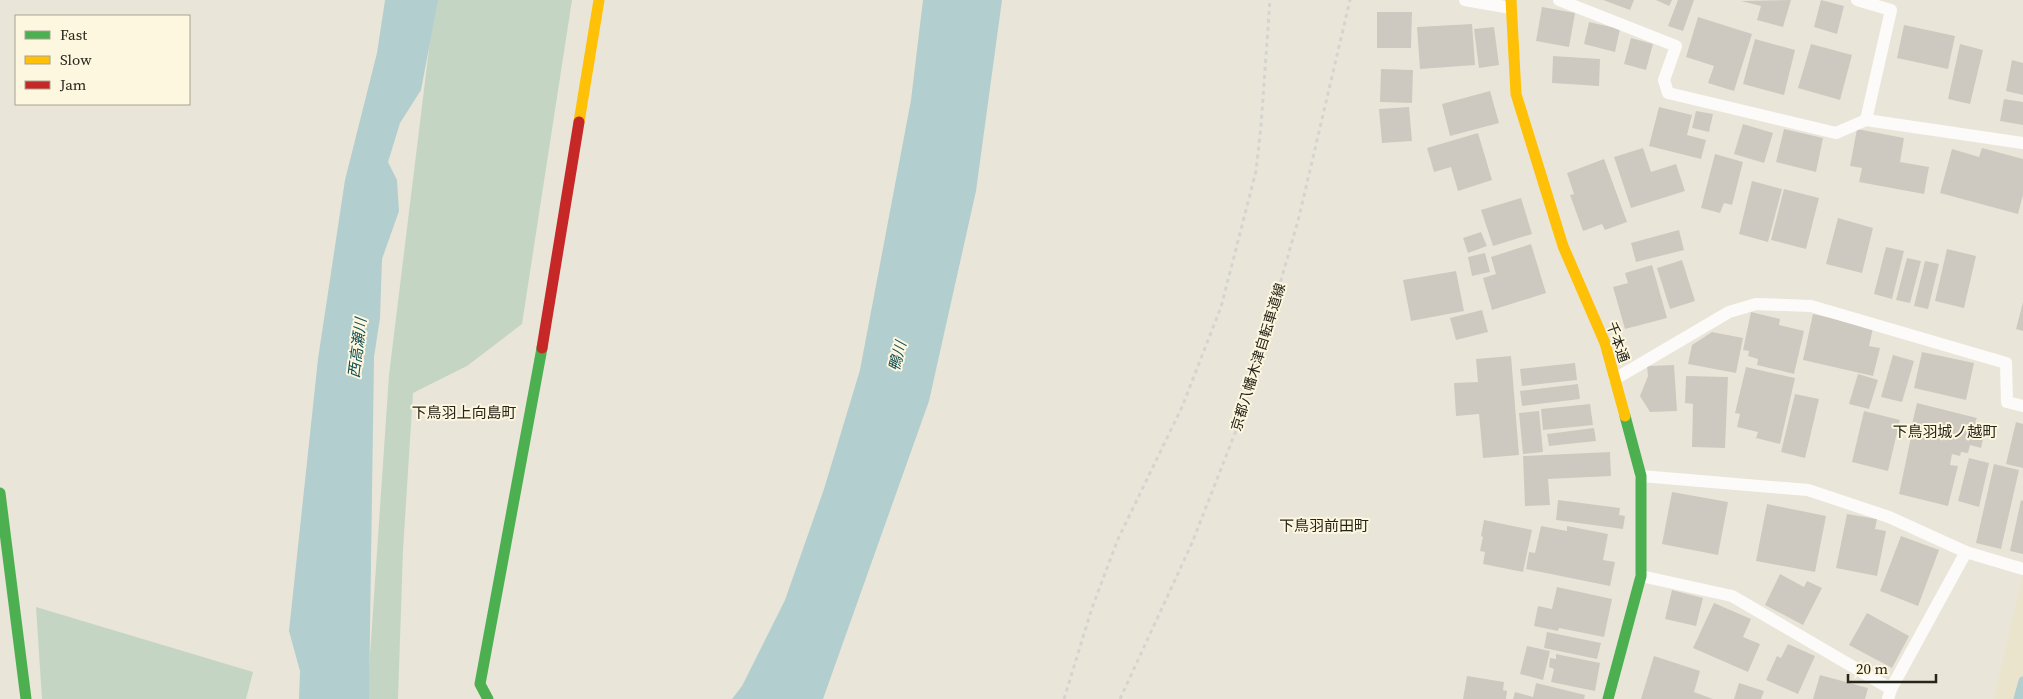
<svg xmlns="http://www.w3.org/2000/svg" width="2023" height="699" font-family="'Source Serif 4','Noto Sans JP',serif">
	<rect width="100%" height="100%" fill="#e9e6d9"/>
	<polygon fill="#eae4cd" points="2023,574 2023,699 1994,699"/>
	<g fill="#c5d5c4">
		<polygon points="435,0 572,0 522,324 467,366 413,393 403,550 398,699 367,699 389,375"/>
		<polygon points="36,607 253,672 246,699 42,699"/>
	</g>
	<g fill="#b2cece">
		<polygon points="385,0 438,0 421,90 400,123 388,162 397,180 399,211 382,259 380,318 374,357 369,699 299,699 300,671 289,631 318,359 345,180 377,53"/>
		<polygon points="923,0 1002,0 976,191 929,401 823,699 732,699 742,686 785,600 824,489 860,370 911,100"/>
	</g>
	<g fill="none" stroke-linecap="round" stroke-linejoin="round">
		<polyline stroke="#b2cece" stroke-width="9" points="2018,699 2023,681"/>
	</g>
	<g fill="#cec9c0">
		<polygon points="1603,0 1634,0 1630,10"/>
		<polygon points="1656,0 1672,0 1669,6"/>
		<polygon points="1678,0 1694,0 1683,31 1668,26"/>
		<polygon points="1791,0 1783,27 1757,20 1761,6 1741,1"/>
		<polygon points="1821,0 1844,6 1837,34 1814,27"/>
		<polygon points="1542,7 1575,13 1569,47 1536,41"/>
		<polygon points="1377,12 1412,12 1411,48 1377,48"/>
		<polygon points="1698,17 1752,34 1734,91 1708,83 1714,66 1686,57"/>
		<polygon points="1589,22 1620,29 1615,52 1584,44"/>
		<polygon points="1472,24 1475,65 1420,69 1417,27"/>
		<polygon points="1904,25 1955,36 1948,69 1897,58"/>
		<polygon points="1494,27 1499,65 1479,68 1474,29"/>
		<polygon points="1631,38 1653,44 1646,70 1624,64"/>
		<polygon points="1755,39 1795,50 1784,95 1743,84"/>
		<polygon points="1811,44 1852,55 1840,100 1798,88"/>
		<polygon points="1960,44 1983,50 1970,104 1948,99"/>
		<polygon points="1553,56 1600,59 1599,86 1552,83"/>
		<polygon points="2012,60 2023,63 2023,95 2006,91"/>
		<polygon points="1381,69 1413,70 1412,103 1380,102"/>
		<polygon points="1490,91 1499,123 1450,136 1442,104"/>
		<polygon points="2004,99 2023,102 2023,125 2000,121"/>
		<polygon points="1409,107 1412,141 1382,143 1379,109"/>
		<polygon points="1659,107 1692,115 1687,135 1706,140 1701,159 1649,146"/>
		<polygon points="1696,111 1713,114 1709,132 1692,128"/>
		<polygon points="1743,124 1773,133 1764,163 1734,154"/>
		<polygon points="1784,129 1823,138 1816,172 1776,162"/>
		<polygon points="1857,129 1904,138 1900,162 1929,167 1924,194 1859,182 1862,168 1850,166"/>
		<polygon points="1478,133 1492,180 1458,191 1451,167 1434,172 1427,148"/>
		<polygon points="1643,148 1651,172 1676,164 1685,191 1631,208 1614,157"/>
		<polygon points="1982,148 2023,159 2023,195 2018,214 1940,193 1952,149 1979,157"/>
		<polygon points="1715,154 1743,162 1732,205 1724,203 1720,213 1701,208"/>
		<polygon points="1604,159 1627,222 1605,230 1602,224 1583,231 1570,195 1574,194 1567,173"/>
		<polygon points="1752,181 1782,189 1768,242 1739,234"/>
		<polygon points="1784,189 1819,198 1806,249 1771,240"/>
		<polygon points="1521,198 1532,234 1493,246 1481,210"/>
		<polygon points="1838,218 1873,228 1862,273 1826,264"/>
		<polygon points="1679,230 1684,250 1636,262 1631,243"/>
		<polygon points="1481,232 1487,246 1468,253 1463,238"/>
		<polygon points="1531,244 1546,293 1492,310 1483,278 1496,274 1491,257"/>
		<polygon points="1886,247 1904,251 1892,299 1874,294"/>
		<polygon points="1947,249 1976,256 1964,308 1935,301"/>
		<polygon points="1485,253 1490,272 1472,276 1468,257"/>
		<polygon points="1907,258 1921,261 1910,303 1896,300"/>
		<polygon points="1682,260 1695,301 1670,309 1657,268"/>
		<polygon points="1925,261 1939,264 1928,309 1914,306"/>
		<polygon points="1652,265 1667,318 1625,329 1613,287 1628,283 1625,273"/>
		<polygon points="1456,271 1464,311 1411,321 1403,280"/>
		<polygon points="2023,302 2023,331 2016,329"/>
		<polygon points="1482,310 1488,332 1456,340 1450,318"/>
		<polygon points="1751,312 1780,319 1779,325 1804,331 1794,374 1757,365 1758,359 1748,356 1749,351 1743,350"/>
		<polygon points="1813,314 1873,328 1869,346 1880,348 1873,376 1803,360"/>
		<polygon points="1712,332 1743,338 1736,373 1688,364 1692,345"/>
		<polygon points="1922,352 1974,363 1966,400 1914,388"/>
		<polygon points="1893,355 1914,361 1902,402 1881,397"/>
		<polygon points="1511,356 1519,455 1483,458 1479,414 1456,416 1454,383 1478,382 1476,359"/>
		<polygon points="1575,363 1577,380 1522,386 1520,369"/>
		<polygon points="1674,365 1677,411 1650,412 1640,396 1648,376 1647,366"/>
		<polygon points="1746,367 1795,378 1780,444 1756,438 1758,432 1737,427 1740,414 1735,413"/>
		<polygon points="1858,374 1878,380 1869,409 1849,404"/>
		<polygon points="1686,376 1728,377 1725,448 1692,447 1693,404 1685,403"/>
		<polygon points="1578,384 1580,399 1522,406 1520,391"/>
		<polygon points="1795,394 1819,399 1805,458 1781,452"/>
		<polygon points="1917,403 1977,418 1975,422 1986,425 1981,448 1970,445 1968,453 1961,452 1960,456 1952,454 1950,465 1958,466 1948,506 1899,494 1911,437 1914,438 1917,426 1912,424"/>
		<polygon points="1590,404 1593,425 1543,430 1541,409"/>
		<polygon points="1539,411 1543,452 1523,454 1519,413"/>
		<polygon points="1864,411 1900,420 1888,471 1852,462"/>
		<polygon points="2016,422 2023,424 2023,468 2006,464"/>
		<polygon points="1594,428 1596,441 1549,446 1547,434"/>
		<polygon points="1610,452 1611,476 1548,479 1550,505 1525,506 1523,456"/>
		<polygon points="1969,458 1989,463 1979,507 1958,501"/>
		<polygon points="1994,464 2019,470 2001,549 1976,543"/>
		<polygon points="1672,492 1728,502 1718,555 1662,544"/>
		<polygon points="1558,500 1620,508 1619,515 1625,516 1623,529 1556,520"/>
		<polygon points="2021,500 2023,501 2023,554 2010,551"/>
		<polygon points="1767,504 1826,516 1815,572 1756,561"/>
		<polygon points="1847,514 1877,519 1875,529 1886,531 1877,576 1836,568"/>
		<polygon points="1484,520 1532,530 1523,572 1483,564 1485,552 1480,551 1483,537 1481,536"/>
		<polygon points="1541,526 1567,531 1567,526 1608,534 1603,560 1615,562 1610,586 1526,569 1529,552 1535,553"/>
		<polygon points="1901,536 1939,550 1918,606 1880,591"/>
		<polygon points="1780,574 1804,587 1807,581 1822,588 1803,625 1765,605"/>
		<polygon points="1557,587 1612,599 1604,637 1559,628 1558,631 1534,626 1538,606 1552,609"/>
		<polygon points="1672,590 1703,598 1696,626 1665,619"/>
		<polygon points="1714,603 1751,619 1743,637 1760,644 1748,672 1693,648"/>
		<polygon points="1867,613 1909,636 1892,668 1849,645"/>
		<polygon points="1547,632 1601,643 1597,659 1544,648"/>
		<polygon points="1788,644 1815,656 1798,694 1766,680 1777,656 1781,658"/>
		<polygon points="1527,646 1550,651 1543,680 1520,674"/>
		<polygon points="1556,654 1600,663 1595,691 1551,682 1554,669 1549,667 1550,658 1556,659"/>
		<polygon points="1654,656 1700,671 1694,692 1713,699 1641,699"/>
		<polygon points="1820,675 1868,688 1865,699 1813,699"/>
		<polygon points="1467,676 1504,682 1503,690 1507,691 1506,699 1463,699"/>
		<polygon points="1536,683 1585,695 1584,699 1513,699 1515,692 1533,697"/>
		<polygon points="1739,683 1764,691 1761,699 1734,699"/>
	</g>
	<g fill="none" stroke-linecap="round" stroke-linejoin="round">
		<g stroke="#d5d4d0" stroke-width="3" stroke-dasharray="4 4" stroke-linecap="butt">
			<polyline points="1064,699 1092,608 1118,539 1182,407 1221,307 1256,171 1261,126 1270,0"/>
			<polyline points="1120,699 1192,543 1244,410 1299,217 1350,0"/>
		</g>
		<g stroke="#fcfbf9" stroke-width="12">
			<polyline points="1465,0 1511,8"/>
			<polyline points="1559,0 1676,46 1664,80 1668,93 1836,133 1866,120 2023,143"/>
			<polyline points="1857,0 1891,10 1866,120"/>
			<polyline points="1615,379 1729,312 1756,304 1811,306 2006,363 2007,402 2023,406"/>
			<polyline points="1641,476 1808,490 1889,517 1966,552 2023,569"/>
			<polyline points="1641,576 1732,596 1891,689"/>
			<polyline points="1888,699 1891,689 1966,552"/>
		</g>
		<g stroke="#4caf50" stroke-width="11">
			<polyline points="0,493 26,699"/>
			<polyline points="488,699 480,684 542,348"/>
			<polyline points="1608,699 1641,576 1641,476 1625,416"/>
		</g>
		<g stroke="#ffc107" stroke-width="11">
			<polyline points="1511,0 1516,94 1563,246 1605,343 1625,416"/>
			<polyline points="579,122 599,0"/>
		</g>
		<polyline stroke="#c62828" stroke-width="11" points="542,348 579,122"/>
	</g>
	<g text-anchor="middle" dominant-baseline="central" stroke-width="4" stroke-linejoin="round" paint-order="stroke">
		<g font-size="14" fill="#26241b" stroke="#fdf7df">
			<text transform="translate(1618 342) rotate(71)">千本通</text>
			<text transform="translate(1258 357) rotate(-73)">京都八幡木津自転車道線</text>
		</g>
		<g font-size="15" font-style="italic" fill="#124e55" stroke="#fdf7df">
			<text transform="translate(357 348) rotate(-83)">西高瀬川</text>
			<text transform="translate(897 356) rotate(-75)">鴨川</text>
		</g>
		<g font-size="15" fill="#26241b" stroke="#fdf7df">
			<text x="464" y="412">下鳥羽上向島町</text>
			<text x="1945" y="431">下鳥羽城ノ越町</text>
			<text x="1324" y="525">下鳥羽前田町</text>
		</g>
	</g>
	<rect x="15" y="15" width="175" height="90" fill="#fdf7df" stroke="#a7a391"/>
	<rect x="25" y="31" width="25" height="8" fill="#4caf50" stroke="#a7a391"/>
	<text x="60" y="40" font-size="15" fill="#26241b">Fast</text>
	<rect x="25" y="56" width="25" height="8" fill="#ffc107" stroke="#a7a391"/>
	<text x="60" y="65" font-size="15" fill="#26241b">Slow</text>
	<rect x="25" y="81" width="25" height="8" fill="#c62828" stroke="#a7a391"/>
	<text x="60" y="90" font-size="15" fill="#26241b">Jam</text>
	<path d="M1848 674v8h88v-8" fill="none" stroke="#26241b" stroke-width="2.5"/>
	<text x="1856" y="674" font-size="15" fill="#26241b" stroke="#fdf7df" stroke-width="4" paint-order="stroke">20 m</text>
</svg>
